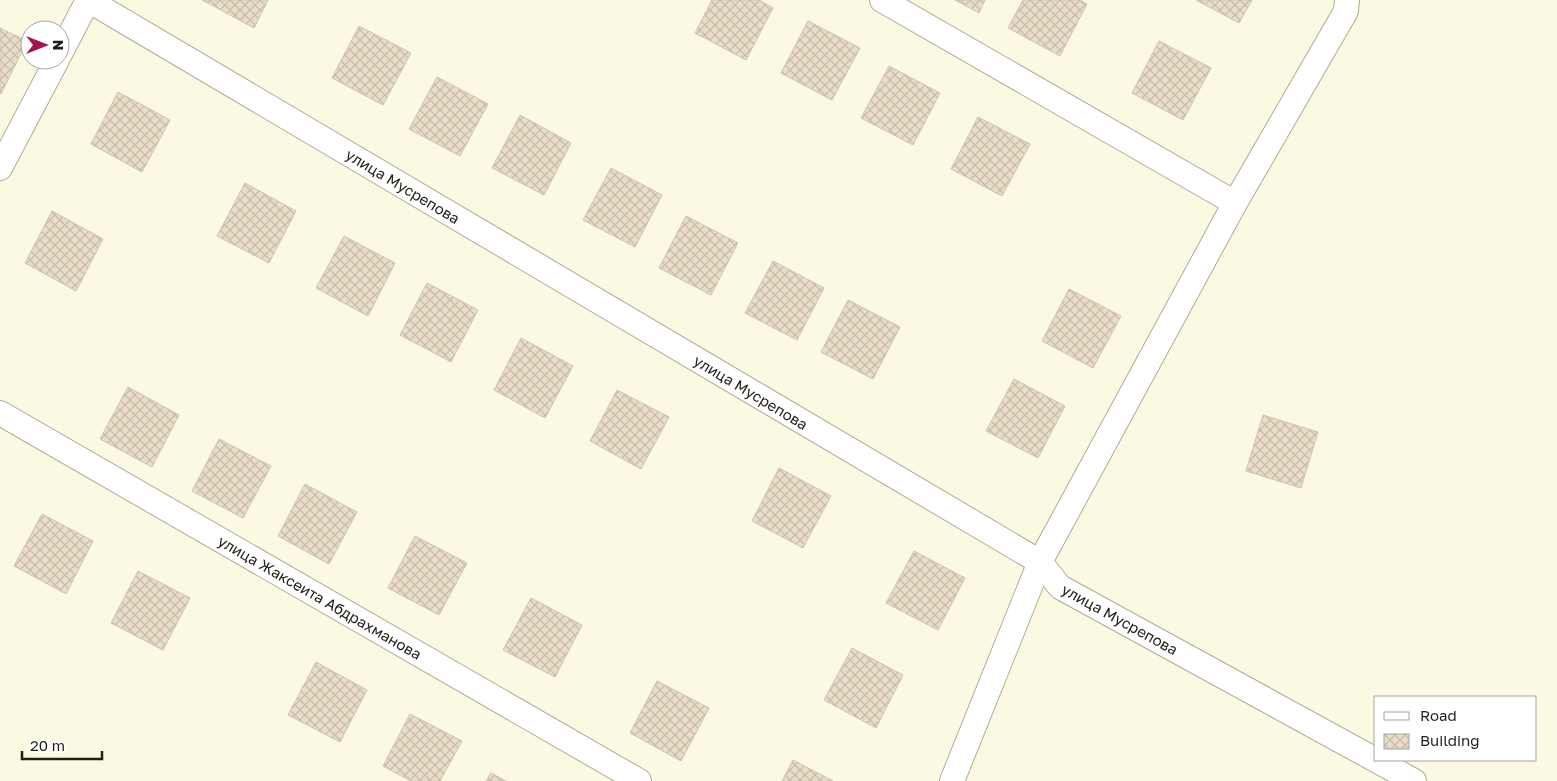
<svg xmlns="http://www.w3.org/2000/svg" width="1557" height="781" font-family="'Golos Text',sans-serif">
	<defs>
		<pattern id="building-cross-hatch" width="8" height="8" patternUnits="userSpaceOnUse" patternTransform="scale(1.25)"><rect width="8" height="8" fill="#e9ddc8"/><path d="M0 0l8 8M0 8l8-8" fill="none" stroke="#c8bdab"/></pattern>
	</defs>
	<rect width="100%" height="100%" fill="#fbf9e1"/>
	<g fill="url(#building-cross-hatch)" stroke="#cec3ae">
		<polygon points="202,0 268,0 254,28"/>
		<polygon points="712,0 759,0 773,8 746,60 695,33"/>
		<polygon points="955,0 985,0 979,13"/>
		<polygon points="1023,0 1080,0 1087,4 1060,56 1008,28"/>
		<polygon points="1196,0 1252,0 1239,23"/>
		<polygon points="808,21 860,48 832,100 781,73"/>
		<polygon points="359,26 411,53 383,105 332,78"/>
		<polygon points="0,28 27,41 1,94 0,94"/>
		<polygon points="1159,41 1211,68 1183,120 1132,93"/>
		<polygon points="889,66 940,93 913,145 861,118"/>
		<polygon points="437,77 488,104 460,156 409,129"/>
		<polygon points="118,92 170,120 142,172 91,144"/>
		<polygon points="520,115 571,143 544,195 492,168"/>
		<polygon points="978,117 1030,144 1002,196 951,169"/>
		<polygon points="611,168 662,195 635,247 583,220"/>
		<polygon points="245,183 296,211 269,263 217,236"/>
		<polygon points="52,211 103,239 76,291 25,263"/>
		<polygon points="686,216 738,243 711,295 659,268"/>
		<polygon points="344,236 395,263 368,316 316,288"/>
		<polygon points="773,261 824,288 797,340 745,313"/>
		<polygon points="427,283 478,310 451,362 400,335"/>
		<polygon points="1069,289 1121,316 1093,368 1042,341"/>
		<polygon points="848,300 900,327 873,379 821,352"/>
		<polygon points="521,338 573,366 545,418 494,390"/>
		<polygon points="1014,379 1065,406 1038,458 986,431"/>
		<polygon points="128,387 179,415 152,467 100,439"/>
		<polygon points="617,390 669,417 641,469 590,441"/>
		<polygon points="1263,415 1318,432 1301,488 1246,471"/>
		<polygon points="219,439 271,466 243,518 192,491"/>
		<polygon points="779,468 831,496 803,548 752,521"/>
		<polygon points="305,484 357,512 329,564 278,536"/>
		<polygon points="42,514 93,541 66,594 14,566"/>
		<polygon points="415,536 467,563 439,615 388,588"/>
		<polygon points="914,551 965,578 938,630 886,603"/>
		<polygon points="138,571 190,598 163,650 111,623"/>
		<polygon points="531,598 582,625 555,677 503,650"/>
		<polygon points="852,648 903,675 876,728 824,700"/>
		<polygon points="316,662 367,690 340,742 288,715"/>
		<polygon points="657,681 709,708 681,761 630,733"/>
		<polygon points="410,714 462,741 440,781 411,781 383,766"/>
		<polygon points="793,760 833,781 782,781"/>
		<polygon points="491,773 506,781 486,781"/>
	</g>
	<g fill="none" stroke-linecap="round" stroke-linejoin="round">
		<g stroke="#afac96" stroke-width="26">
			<g id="minor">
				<polyline points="88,0 1040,562 1060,587 1414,781"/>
				<polyline points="882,0 1235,203"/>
				<polyline points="60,54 88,0"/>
				<polyline points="0,168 57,60"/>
				<polyline points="0,413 639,781"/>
				<polyline points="952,781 1040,562 1235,203 1346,11 1347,0"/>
			</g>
		</g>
		<use href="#minor" stroke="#fff" stroke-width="24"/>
	</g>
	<g text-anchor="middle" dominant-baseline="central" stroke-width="4" stroke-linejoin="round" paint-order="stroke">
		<g font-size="15" fill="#201f17" stroke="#fff">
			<text transform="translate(403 186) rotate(31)">улица Мусрепова</text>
			<text transform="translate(751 392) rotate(31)">улица Мусрепова</text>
			<text transform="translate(320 597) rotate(30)">улица Жаксеита Абдрахманова</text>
			<text transform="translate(1120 619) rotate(29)">улица Мусрепова</text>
		</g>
	</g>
	<rect x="1374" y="696" width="162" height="65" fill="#ffffff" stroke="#a6a5a2"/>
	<rect x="1384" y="712" width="25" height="8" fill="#ffffff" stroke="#a6a5a2"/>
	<text x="1420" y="721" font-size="15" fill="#201f17">Road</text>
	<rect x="1384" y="734" width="25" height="15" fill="url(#building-cross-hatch)" stroke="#a6a5a2"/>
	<text x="1420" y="746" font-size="15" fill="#201f17">Building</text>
	<g transform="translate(45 45) rotate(90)"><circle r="24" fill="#ffffff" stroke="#a6a5a2"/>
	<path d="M0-4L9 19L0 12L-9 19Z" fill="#a7134c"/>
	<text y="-8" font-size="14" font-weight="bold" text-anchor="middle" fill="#201f17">N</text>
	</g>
	<path d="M22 751v8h80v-8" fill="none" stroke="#201f17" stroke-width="2.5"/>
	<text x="30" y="751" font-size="15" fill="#201f17" stroke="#ffffff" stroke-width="4" paint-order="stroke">20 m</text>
</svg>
